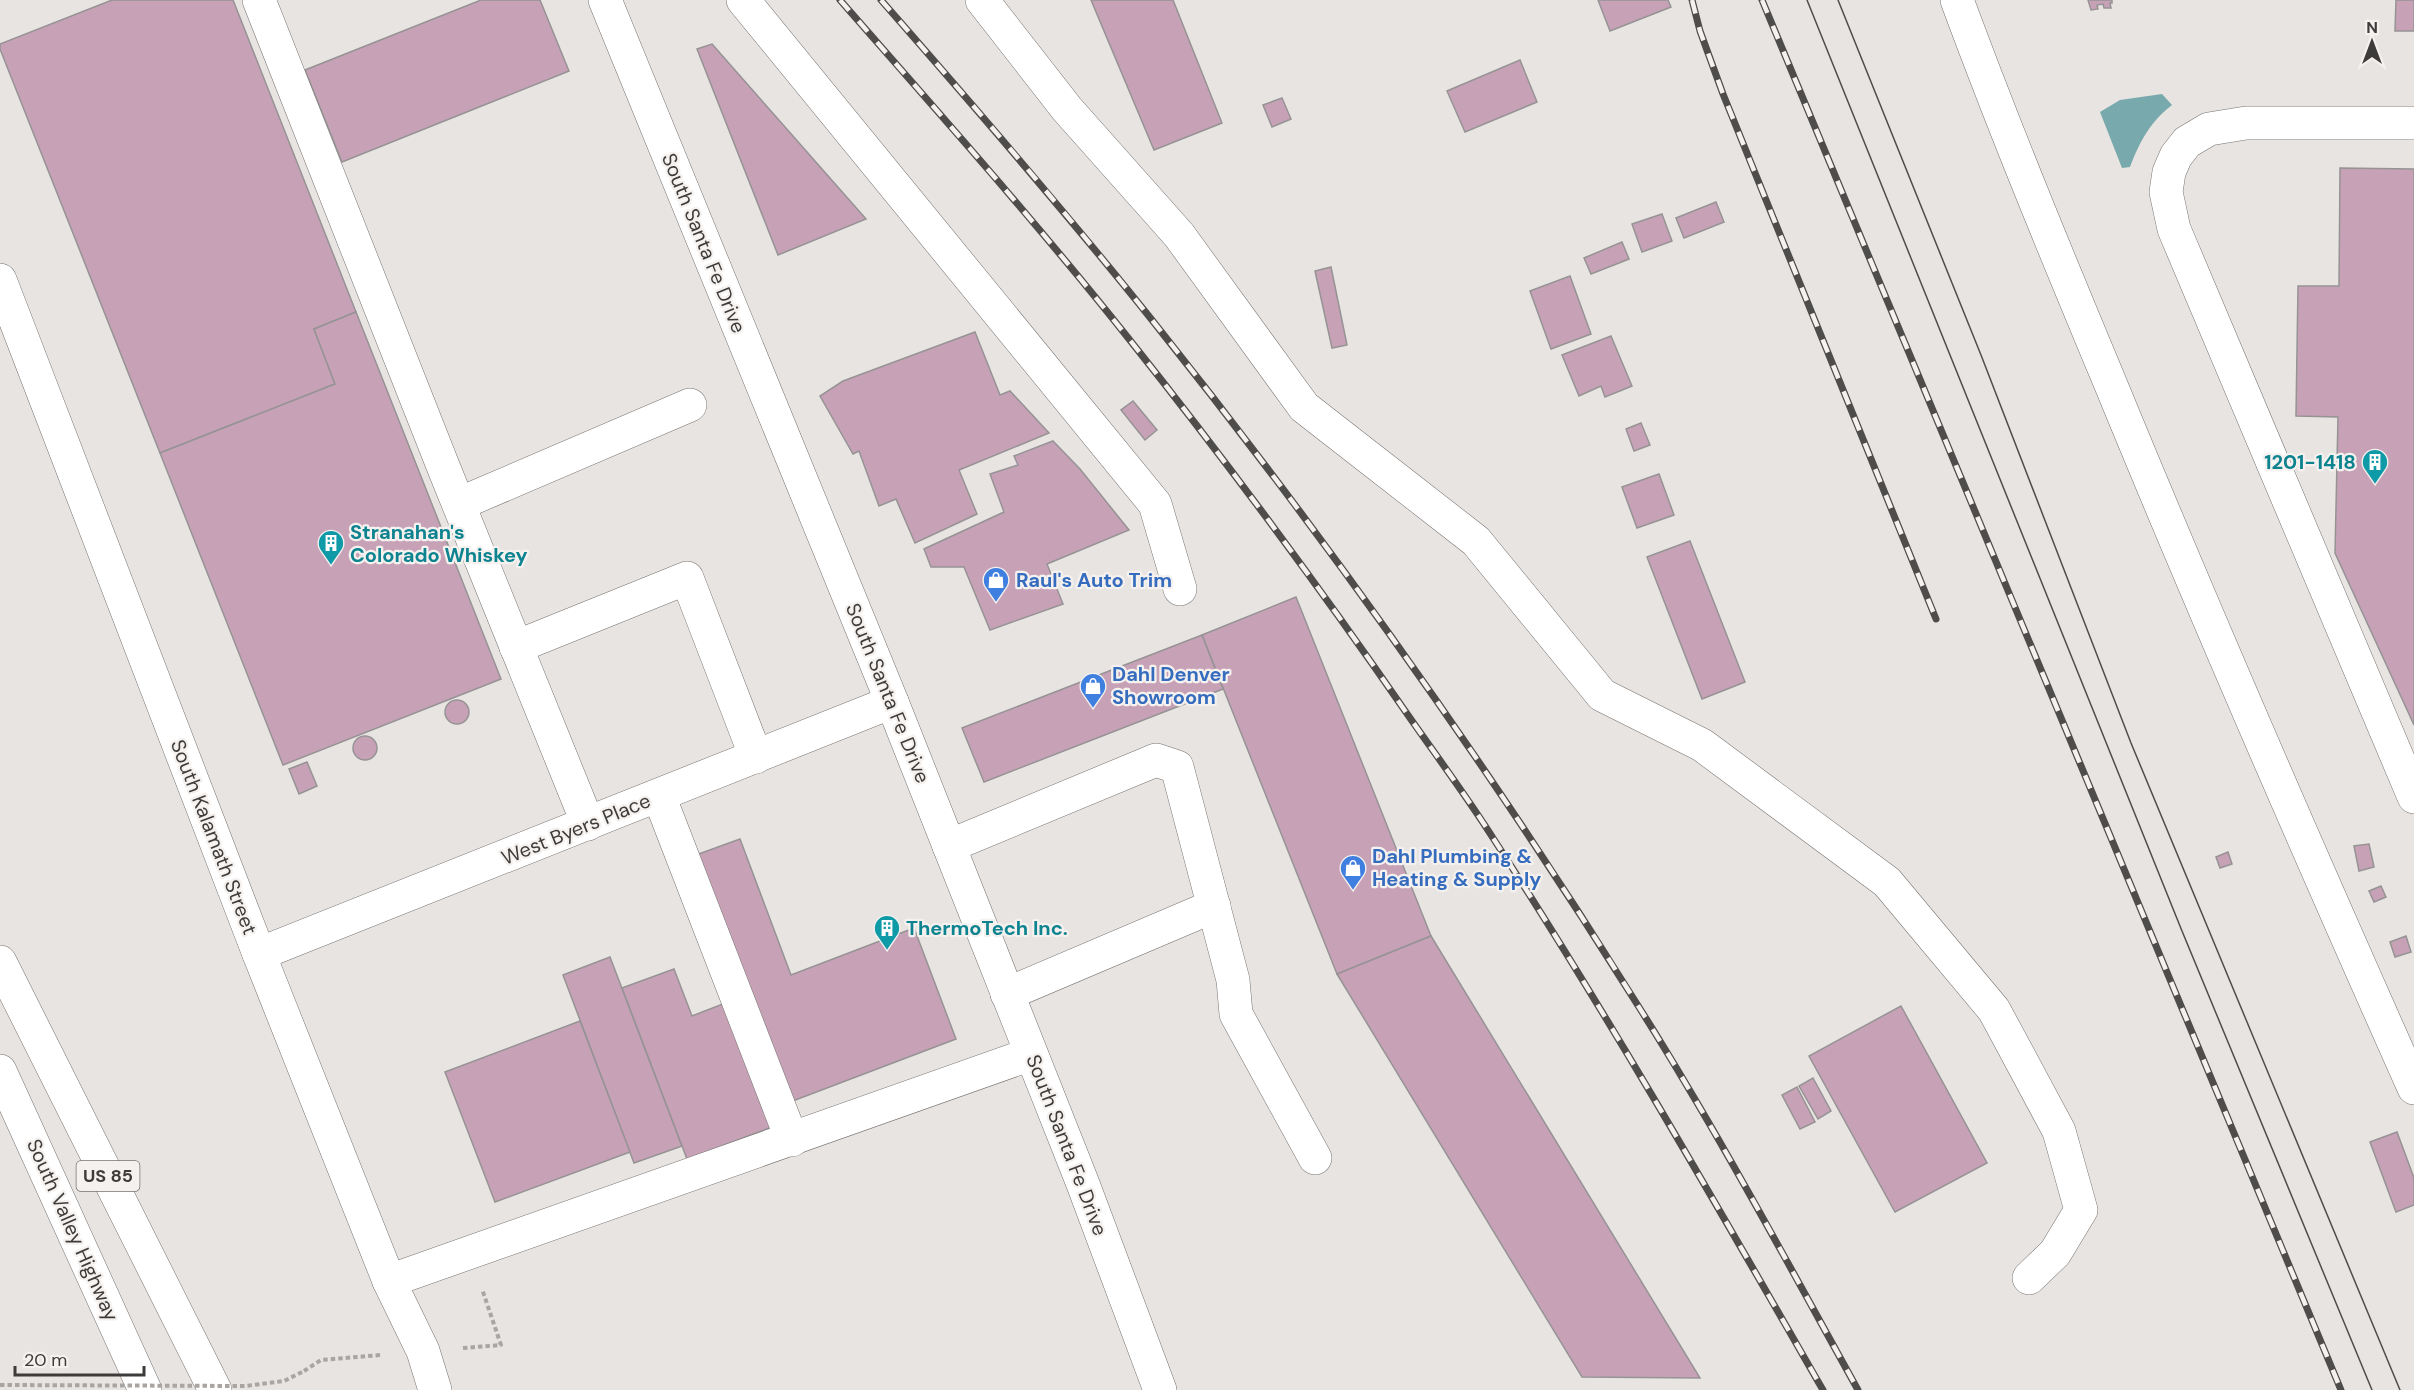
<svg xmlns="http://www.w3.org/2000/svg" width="2414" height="1390" font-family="'DM Sans',sans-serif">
	<rect width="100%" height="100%" fill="#e8e4e2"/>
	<path fill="#78a9ac" d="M2162,94L2172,105C2150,122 2140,141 2130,167L2122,168L2100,112L2120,100Z"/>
	<g fill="#c7a2b7" stroke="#969395" stroke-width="1.5">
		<polygon points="112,0 233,0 356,312 314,329 335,384 160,453 0,49 0,44"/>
		<polygon points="481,0 540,0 569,71 342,162 305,70"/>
		<polygon points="1091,0 1173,0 1222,123 1154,150"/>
		<polygon points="1598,0 1668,0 1671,7 1610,31"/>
		<polygon points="2088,0 2112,0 2112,3 2110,3 2111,8 2104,8 2103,4 2097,5 2098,9 2091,10"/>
		<polygon points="2396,0 2414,0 2414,31 2395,31"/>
		<polygon points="712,44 866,219 778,255 697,49"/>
		<polygon points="1520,60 1537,102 1465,132 1447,91"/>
		<polygon points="1282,98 1291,119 1272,127 1263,105"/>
		<polygon points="2340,168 2414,169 2414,725 2335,553 2338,417 2296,416 2298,286 2339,286"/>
		<polygon points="1716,202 1724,222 1684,238 1676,218"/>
		<polygon points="1662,214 1672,241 1642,252 1632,224"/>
		<polygon points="1622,242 1629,259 1591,274 1584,258"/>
		<polygon points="1331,267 1347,345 1332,348 1315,271"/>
		<polygon points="1570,276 1591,334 1551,349 1530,291"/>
		<polygon points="356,312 501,679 283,765 160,453 335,384 314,329"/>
		<polygon points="975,332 1000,395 1010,391 1049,433 959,470 977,514 915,543 896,499 879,506 859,451 853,454 820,396 843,381"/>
		<polygon points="1611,336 1632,386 1605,397 1601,386 1579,396 1562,355"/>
		<polygon points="1133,401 1157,430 1145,440 1121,410"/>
		<polygon points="1641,423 1650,445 1634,451 1626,429"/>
		<polygon points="1053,441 1080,469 1129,530 1047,564 1063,604 990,630 964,567 931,567 924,549 1004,512 990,474 1018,465 1014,456"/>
		<polygon points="1659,474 1674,515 1637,528 1622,487"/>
		<polygon points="1690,541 1745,682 1702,699 1647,557"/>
		<polygon points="1296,597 1431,936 1337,974 1202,635"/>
		<polygon points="1202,635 1223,689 984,782 962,728"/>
		<circle cx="457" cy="712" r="12"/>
		<circle cx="365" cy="748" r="12"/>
		<polygon points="307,762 317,786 299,794 289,769"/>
		<polygon points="740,839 791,975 914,928 956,1039 790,1102 696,855"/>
		<polygon points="2369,844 2374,867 2359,871 2354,846"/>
		<polygon points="2228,852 2232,864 2220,868 2216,857"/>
		<polygon points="2381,886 2386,897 2374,902 2369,891"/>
		<polygon points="1431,936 1700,1378 1582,1377 1337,974"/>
		<polygon points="2406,936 2411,952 2395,957 2390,942"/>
		<polygon points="610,957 682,1146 634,1163 563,975"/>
		<polygon points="674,969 692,1016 728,1002 775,1126 687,1159 622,988"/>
		<polygon points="1901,1006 1987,1163 1895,1212 1809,1056"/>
		<polygon points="580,1021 630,1152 495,1202 445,1072"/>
		<polygon points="1813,1078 1831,1111 1818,1119 1799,1086"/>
		<polygon points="1797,1087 1815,1122 1800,1129 1782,1095"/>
		<polygon points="2397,1132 2414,1178 2414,1205 2396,1212 2370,1142"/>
	</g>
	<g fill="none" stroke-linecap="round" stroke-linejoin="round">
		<g stroke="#777472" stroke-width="34">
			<g id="minor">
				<polyline points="259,0 443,466 588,824"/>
				<polyline points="743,0 1155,504 1180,589"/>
				<polyline points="982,0 1067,109 1179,235 1304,407 1476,541 1602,695 1702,745 1887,882 1994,1010 2059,1131 2081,1210 2055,1253 2029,1278"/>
				<path d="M1957,0C2005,130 2058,258 2111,385C2208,621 2310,855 2414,1088"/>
				<polyline points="2414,123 2246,123 2209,129 2187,142 2176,156 2169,172 2166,192 2174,229 2414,797"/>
				<polyline points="459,504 690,405"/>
				<polyline points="516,647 687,578 756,757"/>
				<polyline points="659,796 792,1140"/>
				<polyline points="949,846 1156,760 1177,767 1233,980 1236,1014 1315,1158"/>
				<polyline points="259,954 892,702"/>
				<polyline points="1007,994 1214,906"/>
				<polyline points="389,1281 1031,1054"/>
			</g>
		</g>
		<g stroke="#777472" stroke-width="34">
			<g id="major">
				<polyline points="605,0 892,702 1083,1184 1160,1390"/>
				<polyline points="0,280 259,954 389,1281 423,1351 435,1390"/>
			</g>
		</g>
		<g stroke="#777472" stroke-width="34">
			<g id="highway">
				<polyline points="0,962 215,1390"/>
				<polyline points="0,1071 145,1390"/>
			</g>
		</g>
		<g stroke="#a8a5a3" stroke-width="4" stroke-dasharray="4.5 3" stroke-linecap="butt">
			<polyline points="463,1348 501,1345 482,1289"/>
			<polyline points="304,1371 321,1360 381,1355"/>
		</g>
		<use href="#minor" stroke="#fff" stroke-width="33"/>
		<use href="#major" stroke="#fff" stroke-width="33"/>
		<use href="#highway" stroke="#fff" stroke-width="33"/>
		<g stroke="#4f4d4c" stroke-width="1.5">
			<polyline points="1807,0 2182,931 2372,1390"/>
			<polyline points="1838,0 1981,355 2131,743 2400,1390"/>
		</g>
		<g stroke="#4f4d4c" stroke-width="7">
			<g id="rail">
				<path d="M840,0C938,112 1037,223 1129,339C1227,462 1321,589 1410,718C1438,758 1467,797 1493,838C1610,1018 1716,1204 1823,1390"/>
				<path d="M881,0C973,105 1065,211 1152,320C1326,538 1489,767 1637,1004C1716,1129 1786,1260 1858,1390"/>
				<polyline points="1692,0 1700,31 1723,94 1936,619"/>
				<polyline points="1762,0 2341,1390"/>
			</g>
		</g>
		<use href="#rail" stroke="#f5f1ef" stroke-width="4.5" stroke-dasharray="14" stroke-linecap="butt"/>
		<polyline stroke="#a8a5a3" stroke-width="4" stroke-dasharray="4.5 3" stroke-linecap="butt" points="0,1385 245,1386 284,1381 304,1371"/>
	</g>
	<defs>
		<g id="building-pin" transform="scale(1.35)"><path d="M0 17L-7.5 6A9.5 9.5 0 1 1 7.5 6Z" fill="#0f9aa8" stroke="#f5f1ef"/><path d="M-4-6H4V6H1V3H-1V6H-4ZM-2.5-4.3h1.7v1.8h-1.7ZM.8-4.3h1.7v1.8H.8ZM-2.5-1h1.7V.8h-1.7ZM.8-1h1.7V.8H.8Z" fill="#fff"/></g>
		<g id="shop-pin" transform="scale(1.35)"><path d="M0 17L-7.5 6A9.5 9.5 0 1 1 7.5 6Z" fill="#3f7fe0" stroke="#f5f1ef"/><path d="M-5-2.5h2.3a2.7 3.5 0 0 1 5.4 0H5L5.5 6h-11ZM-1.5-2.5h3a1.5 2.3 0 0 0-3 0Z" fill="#fff"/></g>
	</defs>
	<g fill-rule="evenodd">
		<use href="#building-pin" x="2375" y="462"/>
		<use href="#building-pin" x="331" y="543"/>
		<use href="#shop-pin" x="996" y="580"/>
		<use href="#shop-pin" x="1093" y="686"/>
		<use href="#shop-pin" x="1353" y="868"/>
		<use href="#building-pin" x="887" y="928"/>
	</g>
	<g text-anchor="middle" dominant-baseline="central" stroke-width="4.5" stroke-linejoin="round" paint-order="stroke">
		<rect fill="#f5f1ef" stroke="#747271" stroke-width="1.5" x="76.5" y="1161" width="63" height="30" rx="4.5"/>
		<g font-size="18" font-weight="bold" fill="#3d3c3b">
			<text x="108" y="1176">US 85</text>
		</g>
		<g font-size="20" fill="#3d3c3b" stroke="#f5f1ef">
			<text transform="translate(704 243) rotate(68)">South Santa Fe Drive</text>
			<text transform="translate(888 693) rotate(68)">South Santa Fe Drive</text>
			<text transform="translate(576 829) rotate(-22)">West Byers Place</text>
			<text transform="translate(214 837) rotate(69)">South Kalamath Street</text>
			<text transform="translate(1067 1145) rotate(69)">South Santa Fe Drive</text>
			<text transform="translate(73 1230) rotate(66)">South Valley Highway</text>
		</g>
		<g font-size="20" font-weight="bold" fill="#0d838f" stroke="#f5f1ef" text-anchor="start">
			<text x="2356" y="462" text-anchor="end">1201-1418</text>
			<text x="350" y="532">Stranahan's<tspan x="350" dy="23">Colorado Whiskey</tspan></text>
			<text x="906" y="928">ThermoTech Inc.</text>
		</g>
		<g font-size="20" font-weight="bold" fill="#366cbe" stroke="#f5f1ef" text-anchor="start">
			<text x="1016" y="580">Raul's Auto Trim</text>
			<text x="1112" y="674">Dahl Denver<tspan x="1112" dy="23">Showroom</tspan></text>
			<text x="1372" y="856">Dahl Plumbing &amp;<tspan x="1372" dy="23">Heating &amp; Supply</tspan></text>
		</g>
	</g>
	<g transform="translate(2372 42)" stroke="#f5f1ef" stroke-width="4.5" paint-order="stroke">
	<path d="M0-4.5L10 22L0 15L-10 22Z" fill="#3d3c3b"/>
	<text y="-9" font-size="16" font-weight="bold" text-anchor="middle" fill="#3d3c3b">N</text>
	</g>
	<path d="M15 1366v9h129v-9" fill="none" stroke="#3d3c3b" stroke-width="3"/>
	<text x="24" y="1366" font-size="18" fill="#3d3c3b" stroke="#f5f1ef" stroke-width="4.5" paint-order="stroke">20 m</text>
</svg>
